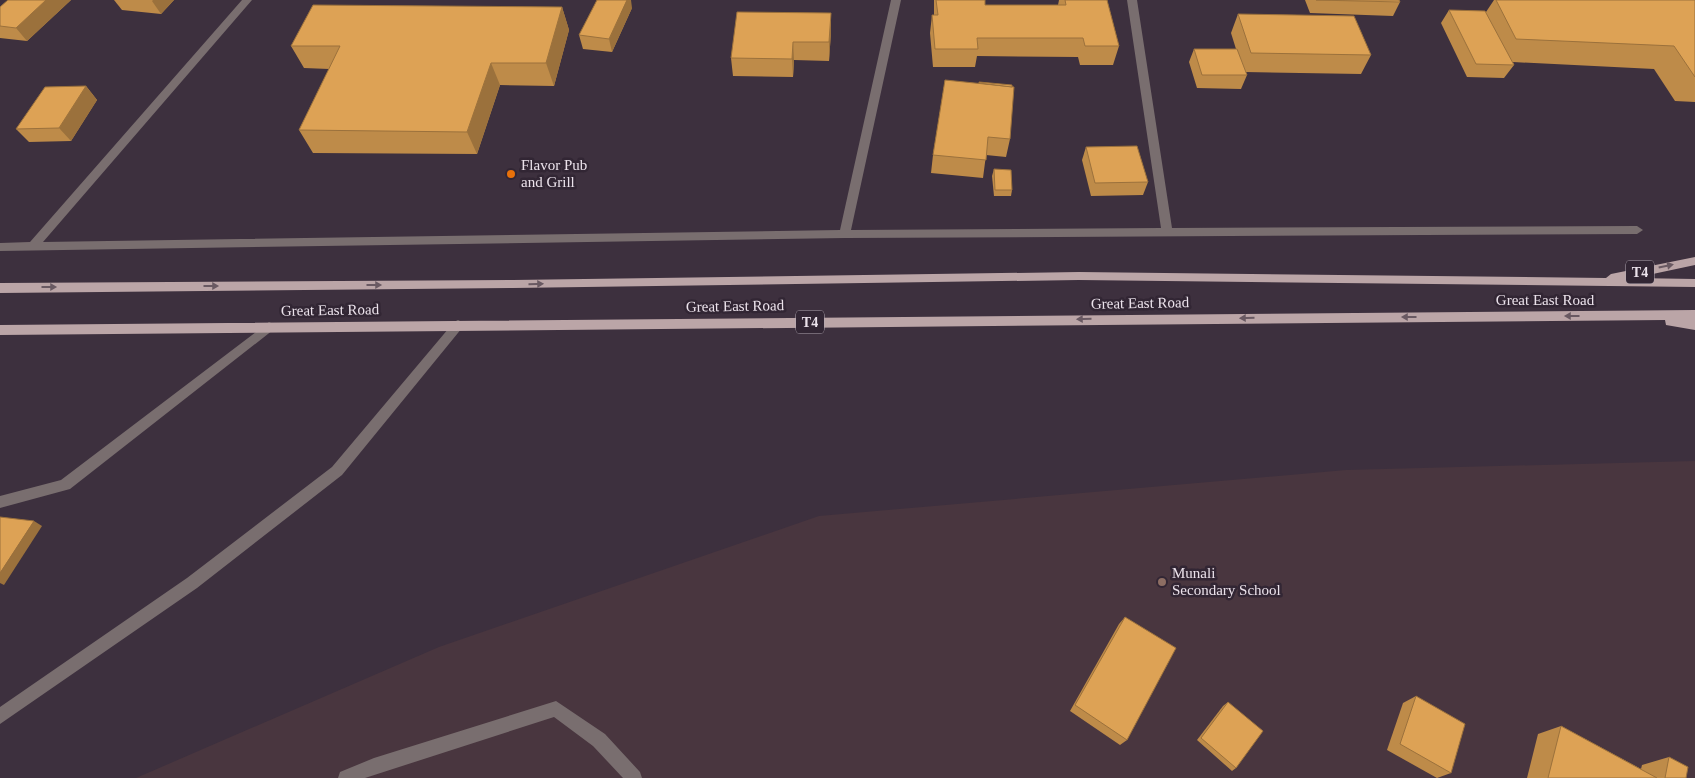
<svg xmlns="http://www.w3.org/2000/svg" width="1695" height="778" font-family="'Times New Roman',serif">
	<rect width="100%" height="100%" fill="#3d303e"/>
	<polygon fill="#49363f" points="1695,461 1695,778 136,778 439,647 819,516 1346,470"/>
	<g fill="none" stroke-linecap="round" stroke-linejoin="round">
		<g fill="#796e6f" fill-rule="evenodd">
			<polygon points="242,0 252,0 43,242 840,230 891,0 901,0 851,230 1161,228 1127,0 1137,0 1172,228 1637,226 1643,230 1637,234 845,238 0,251 0,243 30,242"/>
			<polygon points="458,320 462,322 464,325 462,328 342,475 197,588 0,724 0,707 187,578 332,467 454,322"/>
			<polygon points="269,322 273,324 275,327 273,330 70,489 0,508 0,496 61,480"/>
			<polygon points="556,701 605,734 640,772 642,778 623,778 593,746 554,717 365,778 338,778 340,772 374,758"/>
		</g>
		<g fill="#bba5a7" fill-rule="evenodd">
			<polygon points="1695,257 1695,265 1634,278 1695,279 1695,287 1079,280 513,288 0,293 0,283 513,280 1079,272 1606,278 1611,274"/>
			<polygon points="1695,310 1695,320 1691,320 1695,320 1695,330 1666,325 1665,320 0,335 0,325"/>
		</g>
	</g>
	<g fill="#be8b49">
		<polygon points="8,0 71,0 27,41 0,38 0,7"/>
		<polygon points="114,0 174,0 161,14 122,10"/>
		<polygon points="934,0 985,0 985,5 1058,5 1059,0 1107,0 1119,46 1113,65 1080,65 1078,57 977,56 975,67 933,67 930,33 932,15 934,15"/>
		<polygon points="1305,0 1399,0 1400,2 1393,16 1310,13"/>
		<polygon points="1494,0 1695,0 1695,102 1675,101 1654,69 1513,62 1514,65 1504,78 1467,77 1441,23 1449,10 1486,12"/>
		<polygon points="562,7 569,30 554,86 500,85 477,154 313,153 299,130 329,69 304,68 291,46"/>
		<polygon points="632,8 612,52 583,49 579,35"/>
		<polygon points="831,13 831,32 829,61 794,60 793,77 733,76 731,58"/>
		<polygon points="1238,14 1371,55 1361,74 1245,72 1247,75 1241,89 1197,88 1189,62 1194,49 1236,49 1231,33"/>
		<polygon points="945,80 1010,139 1006,157 986,155 983,178 931,173 933,155"/>
		<polygon points="86,86 97,100 71,141 29,142 16,129"/>
		<polygon points="1086,147 1148,182 1143,195 1091,196 1082,160"/>
		<polygon points="994,169 1012,190 1011,196 994,196 992,176"/>
		<polygon points="1125,617 1127,740 1120,745 1070,711 1119,624"/>
		<polygon points="1416,696 1451,773 1437,778 1387,750 1403,703"/>
		<polygon points="1228,702 1236,768 1232,771 1197,740 1223,706"/>
		<polygon points="1561,726 1641,769 1642,765 1669,757 1686,778 1527,778 1538,734"/>
	</g>
	<g fill="#9b713c">
		<polygon points="46,0 71,0 27,41 16,28"/>
		<polygon points="153,0 174,0 161,14 152,1"/>
		<polygon points="627,0 631,0 632,8 612,52 609,39"/>
		<polygon points="562,7 569,30 554,86 546,63"/>
		<polygon points="831,13 831,32 829,61 829,42"/>
		<polygon points="793,42 794,60 793,77 792,59"/>
		<polygon points="491,63 500,85 477,154 467,132"/>
		<polygon points="86,86 97,100 71,141 59,128"/>
		<polygon points="34,521 42,526 4,585 0,583 0,573"/>
	</g>
	<g fill="#dda255" stroke="#9b713c">
		<polygon points="8,0 46,0 16,28 0,26 0,7"/>
		<polygon points="597,0 627,0 609,39 579,35"/>
		<polygon points="936,0 985,0 985,5 1066,5 1065,0 1107,0 1119,46 1085,46 1083,38 977,38 978,49 935,49 932,15 938,15"/>
		<polygon points="1316,0 1399,0 1400,2"/>
		<polygon points="1496,0 1695,0 1695,77 1674,46 1516,39"/>
		<polygon points="313,5 562,7 546,63 491,63 467,132 299,130 340,46 291,46"/>
		<polygon points="1449,10 1485,11 1514,65 1476,64"/>
		<polygon points="737,12 831,13 829,42 793,42 792,59 731,58"/>
		<polygon points="1238,14 1354,16 1371,55 1251,53"/>
		<polygon points="1194,49 1237,49 1247,75 1202,75"/>
		<polygon points="945,80 1014,87 1010,139 988,137 986,160 933,155"/>
		<polygon points="979,82 1012,85 1012,87 979,83"/>
		<polygon points="86,86 59,128 16,129 45,87"/>
		<polygon points="1137,146 1148,182 1095,183 1086,147"/>
		<polygon points="994,169 1011,170 1012,190 995,190"/>
		<polygon points="0,517 34,521 0,573"/>
		<polygon points="1125,617 1176,648 1127,740 1075,705"/>
		<polygon points="1416,696 1465,724 1451,773 1400,744"/>
		<polygon points="1228,702 1263,731 1236,768 1201,738"/>
		<polygon points="1561,726 1657,778 1548,778"/>
		<polygon points="1669,757 1688,767 1686,778 1665,778"/>
	</g>
	<defs><path id="oneway-solid" d="M-6-.8H1V-3.2L6.5 0L1 3.2V.8H-6Z" transform="scale(1.25)"/></defs>
	<g fill="#695962">
		<use href="#oneway-solid" transform="translate(1666 266) rotate(-12)"/>
		<use href="#oneway-solid" transform="translate(536 284) rotate(-1)"/>
		<use href="#oneway-solid" transform="translate(374 285)"/>
		<use href="#oneway-solid" transform="translate(211 286)"/>
		<use href="#oneway-solid" transform="translate(49 287)"/>
		<use href="#oneway-solid" transform="translate(1572 316) rotate(180)"/>
		<use href="#oneway-solid" transform="translate(1409 317) rotate(180)"/>
		<use href="#oneway-solid" transform="translate(1247 318) rotate(179)"/>
		<use href="#oneway-solid" transform="translate(1084 319) rotate(179)"/>
	</g>
	<circle fill="#e8710a" stroke="#322634" stroke-width="2" cx="511" cy="174" r="5"/>
	<circle fill="#8d6e63" stroke="#322634" stroke-width="2" cx="1162" cy="582" r="5"/>
	<g text-anchor="middle" dominant-baseline="central" stroke-width="5" stroke-linejoin="round" paint-order="stroke">
		<g fill="#322634" stroke="#b4aab4" stroke-width="1">
			<rect x="1626" y="260.5" width="28" height="23" rx="4"/>
			<rect x="796" y="310.5" width="28" height="23" rx="4"/>
		</g>
		<g font-size="14" font-weight="bold" fill="#ebe2eb">
			<text x="1640" y="272">T4</text>
			<text x="810" y="322">T4</text>
		</g>
		<g font-size="15" fill="#ebe2eb" stroke="#322634" text-anchor="start">
			<text x="521" y="165">Flavor Pub<tspan x="521" dy="17">and Grill</tspan></text>
			<text x="1172" y="573">Munali<tspan x="1172" dy="17">Secondary School</tspan></text>
		</g>
		<g font-size="15" fill="#ebe2eb" stroke="#322634">
			<text x="1545" y="300">Great East Road</text>
			<text transform="translate(1140 303) rotate(-1)">Great East Road</text>
			<text transform="translate(735 306) rotate(-1)">Great East Road</text>
			<text transform="translate(330 310) rotate(-1)">Great East Road</text>
		</g>
	</g>
</svg>
